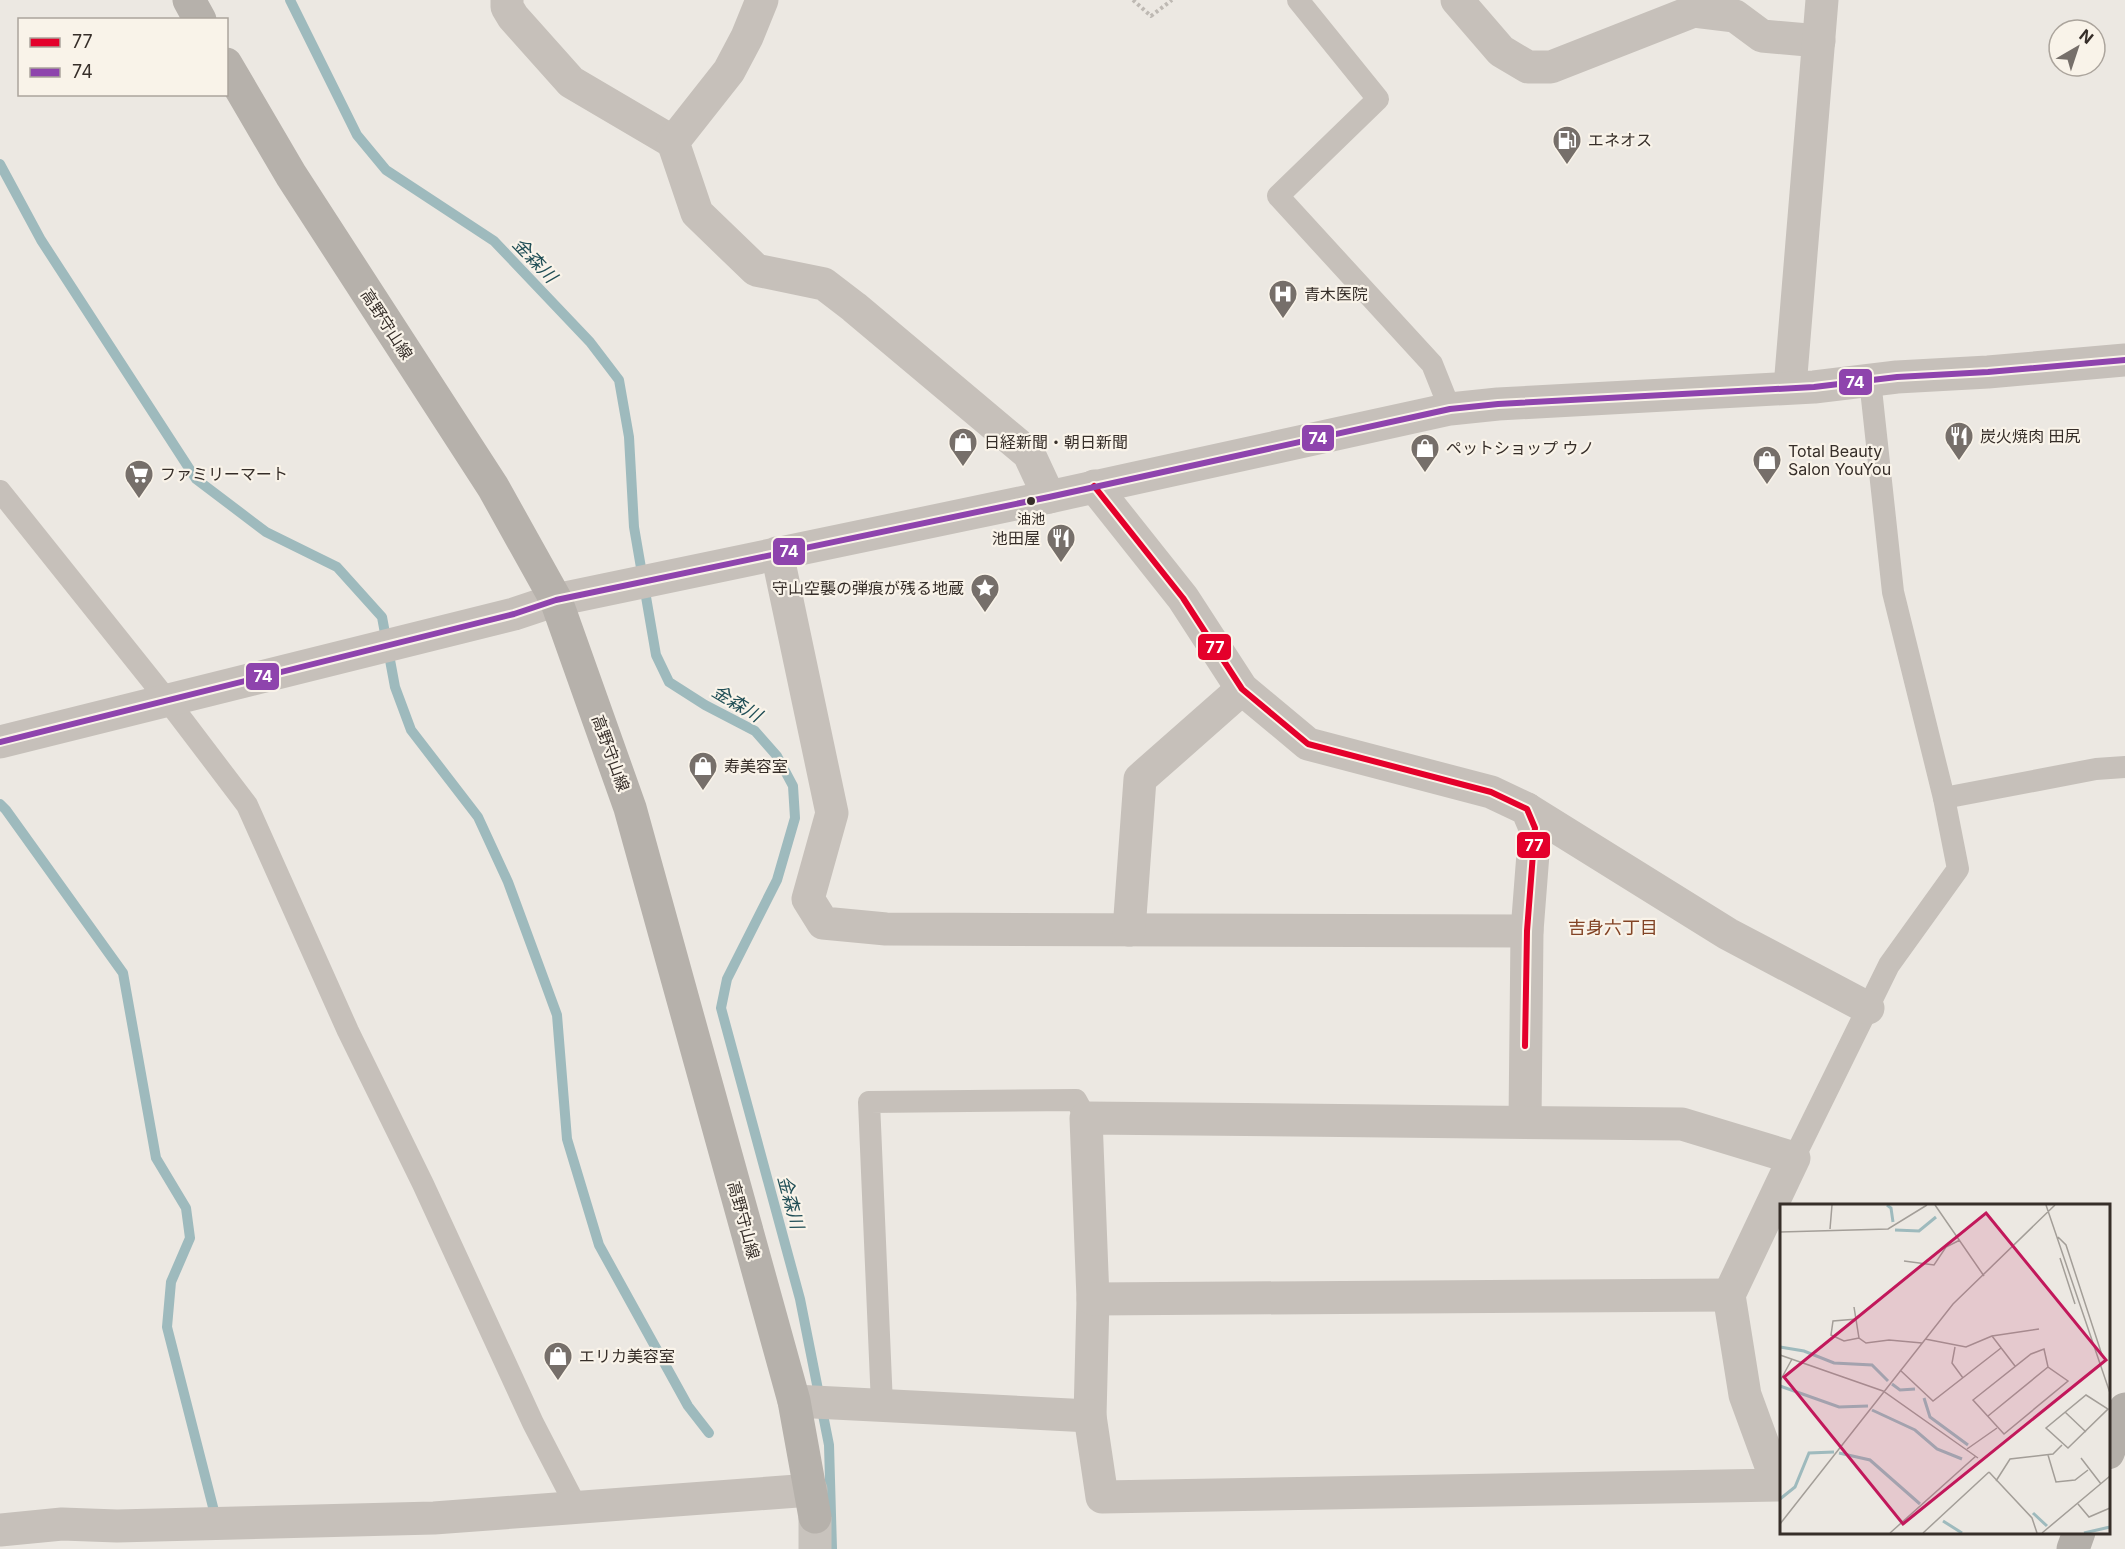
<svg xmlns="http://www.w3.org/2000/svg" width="2125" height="1549" font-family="Inter,'Noto Sans JP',sans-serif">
	<rect width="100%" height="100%" fill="#ece8e2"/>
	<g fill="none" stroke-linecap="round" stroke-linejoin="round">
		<g stroke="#9ebabd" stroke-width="10">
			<polyline points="290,0 357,135 386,170 494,241 590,342 619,380 629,437 634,527 656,655 669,682 705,705 755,731 777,756 793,786 795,818 777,880 727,979 721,1008 800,1299 829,1445 832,1549"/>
			<polyline points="0,164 41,240 196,479 266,532 337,567 382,617 395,687 411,730 478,817 508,882 557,1015 567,1139 599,1245 688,1406 709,1433"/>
			<polyline points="0,804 6,810 123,973 156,1158 186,1208 190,1238 171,1282 167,1327 214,1511"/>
		</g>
		<polyline stroke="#c8c3bd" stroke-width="33" stroke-dasharray="33 16" stroke-linecap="butt" points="815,1549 815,1517"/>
		<polyline stroke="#beb9b3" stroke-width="4" stroke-dasharray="3 3" stroke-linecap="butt" points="1133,0 1151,16 1172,0"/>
		<g stroke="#c6c0ba" stroke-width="22">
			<polyline points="1298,0 1378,99 1278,196 1432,364 1450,409"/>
			<polyline points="0,491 168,701 247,805 348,1031 423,1184 533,1423 577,1508"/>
			<polyline points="1944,798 2096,769 2125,767"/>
			<polyline points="1794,1158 1889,965 1958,869 1944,798 1893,592 1870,380"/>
			<polyline points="882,1405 869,1102 1076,1100 1086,1118"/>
		</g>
		<g stroke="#c6c0ba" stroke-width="33">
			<polyline points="507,0 507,7 513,17 571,82 673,142"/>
			<polyline points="762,0 747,37 729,71 673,142 697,213 756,270 824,284 854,307 1029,454 1049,497"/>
			<polyline points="1457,0 1501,51 1528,67 1551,67 1694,11 1735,16 1762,36 1819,41"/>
			<polyline points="1094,486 1183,598 1242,689 1308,744 1491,792 1527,809 1535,828 1527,931 1525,1122"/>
			<polyline points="777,553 832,813 808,899 823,923 886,929 1527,931"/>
			<polyline points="1527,809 1728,934 1868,1008"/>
			<polyline points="1129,930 1140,779 1242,689"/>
			<polygon points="1086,1118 1682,1124 1794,1158 1729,1295 1745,1395 1778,1485 1102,1497 1090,1416 1093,1299"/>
			<polyline points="1093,1299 1729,1295"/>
			<polyline points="794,1401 1090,1416"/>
			<polyline points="0,1530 62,1524 117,1526 434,1518 811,1490"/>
		</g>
		<g stroke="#c6c0ba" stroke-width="33">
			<polyline points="1790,387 1822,0"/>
			<polyline points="0,742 514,614 556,600 1049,497 1450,409 1498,404 1814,387 1897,377 1988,372 2125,360"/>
		</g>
		<g stroke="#b6b1ab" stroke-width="33">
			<polyline points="189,0 200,20"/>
			<polyline points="226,64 291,175 493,487 556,600 630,808 794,1401 815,1517"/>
		</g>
		<g stroke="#b4afa9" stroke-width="33">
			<polyline points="2108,1453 2125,1409"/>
			<polyline points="2073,1549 2079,1532"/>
		</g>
		<g stroke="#f9f3e9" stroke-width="10">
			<polyline id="bus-1" points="1094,486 1183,598 1242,689 1308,744 1491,792 1527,809 1535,828 1527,931 1525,1046"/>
		</g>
		<g stroke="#f9f3e9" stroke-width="10">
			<polyline id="bus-2" points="0,742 514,614 556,600 1049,497 1450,409 1498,404 1814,387 1897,377 1988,372 2125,360"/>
		</g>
		<use href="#bus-1" stroke="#e4002b" stroke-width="6"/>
		<use href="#bus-2" stroke="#8e44ad" stroke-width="6"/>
	</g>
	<defs>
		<g id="fuel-pin" transform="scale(1.5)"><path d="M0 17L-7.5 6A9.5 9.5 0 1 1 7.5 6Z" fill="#766f6a" stroke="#f9f3e9"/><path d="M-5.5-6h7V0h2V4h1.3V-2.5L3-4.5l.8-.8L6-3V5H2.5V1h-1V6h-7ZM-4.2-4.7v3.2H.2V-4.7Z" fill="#fff"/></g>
		<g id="hospital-pin" transform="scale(1.5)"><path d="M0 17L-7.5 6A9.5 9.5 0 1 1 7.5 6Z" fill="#766f6a" stroke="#f9f3e9"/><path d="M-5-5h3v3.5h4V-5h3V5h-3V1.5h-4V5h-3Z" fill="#fff"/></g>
		<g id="restaurant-pin" transform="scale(1.5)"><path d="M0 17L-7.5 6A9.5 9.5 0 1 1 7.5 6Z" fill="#766f6a" stroke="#f9f3e9"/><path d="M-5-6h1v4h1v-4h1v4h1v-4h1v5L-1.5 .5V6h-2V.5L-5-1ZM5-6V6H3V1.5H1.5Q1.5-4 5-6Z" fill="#fff"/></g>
		<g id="shop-pin" transform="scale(1.5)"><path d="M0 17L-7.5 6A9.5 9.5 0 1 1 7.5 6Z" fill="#766f6a" stroke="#f9f3e9"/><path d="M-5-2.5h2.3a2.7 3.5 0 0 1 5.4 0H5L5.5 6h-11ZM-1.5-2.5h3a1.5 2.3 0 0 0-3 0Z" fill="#fff"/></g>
		<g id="supermarket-pin" transform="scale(1.5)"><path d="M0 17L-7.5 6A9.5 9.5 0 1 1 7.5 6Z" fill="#766f6a" stroke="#f9f3e9"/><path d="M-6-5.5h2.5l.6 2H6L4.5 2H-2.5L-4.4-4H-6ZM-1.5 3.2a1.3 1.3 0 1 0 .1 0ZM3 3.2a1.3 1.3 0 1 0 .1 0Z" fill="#fff"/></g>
		<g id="sight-pin" transform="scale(1.5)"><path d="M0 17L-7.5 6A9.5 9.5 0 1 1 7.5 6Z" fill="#766f6a" stroke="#f9f3e9"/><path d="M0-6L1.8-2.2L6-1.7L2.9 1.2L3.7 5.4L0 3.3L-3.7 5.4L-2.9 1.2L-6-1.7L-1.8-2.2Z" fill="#fff"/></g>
	</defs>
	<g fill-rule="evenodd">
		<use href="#fuel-pin" x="1567" y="140"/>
		<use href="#hospital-pin" x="1283" y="294"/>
		<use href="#restaurant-pin" x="1959" y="436"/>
		<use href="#shop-pin" x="963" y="442"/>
		<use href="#shop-pin" x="1425" y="448"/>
		<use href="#shop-pin" x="1767" y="460"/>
		<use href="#supermarket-pin" x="139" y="474"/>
		<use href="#restaurant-pin" x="1061" y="538"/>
		<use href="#sight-pin" x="985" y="588"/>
		<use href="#shop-pin" x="703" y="766"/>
		<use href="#shop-pin" x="558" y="1356"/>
	</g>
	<circle fill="#362e29" stroke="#f9f3e9" stroke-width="2" cx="1031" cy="501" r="5"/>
	<g text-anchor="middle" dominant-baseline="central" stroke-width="4.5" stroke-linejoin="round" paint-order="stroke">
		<g font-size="14" fill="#362e29" stroke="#f9f3e9">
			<text x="1031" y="518">油池</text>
		</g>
		<g font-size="16" fill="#362e29" stroke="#f9f3e9" text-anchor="start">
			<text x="1588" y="140">エネオス</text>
			<text x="1304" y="294">青木医院</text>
			<text x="1980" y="436">炭火焼肉 田尻</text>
			<text x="984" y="442">日経新聞・朝日新聞</text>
			<text x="1446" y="448">ペットショップ ウノ</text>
			<text x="1788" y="451">Total Beauty<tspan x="1788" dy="18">Salon YouYou</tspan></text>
			<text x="160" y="474">ファミリーマート</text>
			<text x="1040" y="538" text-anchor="end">池田屋</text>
			<text x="964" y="588" text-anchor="end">守山空襲の弾痕が残る地蔵</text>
			<text x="724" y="766">寿美容室</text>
			<text x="579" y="1356">エリカ美容室</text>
		</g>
		<g font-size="16" fill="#362e29" stroke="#f9f3e9">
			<text transform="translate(387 324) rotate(57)">高野守山線</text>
			<text transform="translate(611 753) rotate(70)">高野守山線</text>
			<text transform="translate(744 1220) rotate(75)">高野守山線</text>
		</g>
		<g font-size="18" font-style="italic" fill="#204e56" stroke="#f9f3e9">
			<text transform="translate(535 260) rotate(46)">金森川</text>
			<text transform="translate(737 703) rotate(31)">金森川</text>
			<text transform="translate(791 1202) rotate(75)">金森川</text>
		</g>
		<g font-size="18" fill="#824325" stroke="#f9f3e9">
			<text x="1613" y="927">吉身六丁目</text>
		</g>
	</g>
	<g transform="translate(1780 1204)">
		<rect width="330" height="330" fill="#ece8e2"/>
		<path fill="none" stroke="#9ebabd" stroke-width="3" d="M107,1L111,4L113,18M115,26L139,27L156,13M0,143L24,147L54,159L92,161L108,177M112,180L120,186L135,185M0,182L59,203L88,202M144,194L150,213L188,241M92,206L135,226L157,245L182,255M59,249L90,256L140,300M0,295L15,283L29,249L54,248M253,309L267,322M163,317L182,329M304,329L330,323"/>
		<path fill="none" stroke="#a39e98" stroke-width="1.5" d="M155,1L204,72M266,1L330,189M50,25L52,1M0,28L108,25L147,1M278,33L286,41L322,151M280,54L295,100M124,57L154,61L166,43L180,36M74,103L79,134L86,139L109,136L142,139M77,115L53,117L51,131L64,137L79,134M212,132L259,125M145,135L186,143L212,132L235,162M175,143L172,159L183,174M264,145L268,163L288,177L224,230L193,196L251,150ZM0,151L103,187L198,254M120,166L153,197L221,144M0,177L12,155M306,191L328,205L288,244L266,224ZM285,208L306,228M208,212L268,163M187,245L217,224M268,251L276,278L295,276L308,266M301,254L321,280M209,268L252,314L257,329M216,277L230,255L273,250L282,241M298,300L309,313L330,304M0,320L173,100L275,1M110,329L196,252M143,329L209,268M262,329L330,272"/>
		<path fill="#c2185b" fill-opacity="0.15" stroke="#c2185b" stroke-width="3" d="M206,9L326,156L123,320L4,173Z"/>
		<rect width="330" height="330" fill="none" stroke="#362e29" stroke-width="3"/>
	</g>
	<g stroke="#f9f3e9" stroke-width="2">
		<rect x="1838" y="368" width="35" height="28" rx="6" fill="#8e44ad"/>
		<rect x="1301" y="424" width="34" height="28" rx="6" fill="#8e44ad"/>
		<rect x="772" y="537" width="34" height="29" rx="6" fill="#8e44ad"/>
		<rect x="1197" y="633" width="35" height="28" rx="6" fill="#e4002b"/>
		<rect x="245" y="662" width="35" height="29" rx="6" fill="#8e44ad"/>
		<rect x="1516" y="831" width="35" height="28" rx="6" fill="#e4002b"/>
	</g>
	<g font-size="16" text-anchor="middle" font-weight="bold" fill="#fff">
		<text x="1855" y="388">74</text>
		<text x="1318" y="444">74</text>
		<text x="789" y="557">74</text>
		<text x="1215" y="653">77</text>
		<text x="263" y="682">74</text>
		<text x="1534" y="851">77</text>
	</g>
	<rect x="18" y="18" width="210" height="78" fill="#f9f3e9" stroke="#aba49c" stroke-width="1.5"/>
	<rect x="30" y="38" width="30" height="9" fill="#e4002b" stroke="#aba49c" stroke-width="1.5"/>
	<text x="72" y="48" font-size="18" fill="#362e29">77</text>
	<rect x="30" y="68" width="30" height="9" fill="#8e44ad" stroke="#aba49c" stroke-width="1.5"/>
	<text x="72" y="78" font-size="18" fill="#362e29">74</text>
	<g transform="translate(2077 48) rotate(39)"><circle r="28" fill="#f9f3e9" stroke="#aba49c" stroke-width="1.5"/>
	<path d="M0-4.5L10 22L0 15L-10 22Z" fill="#766f6a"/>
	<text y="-9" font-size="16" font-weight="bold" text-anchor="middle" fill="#362e29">N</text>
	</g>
</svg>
